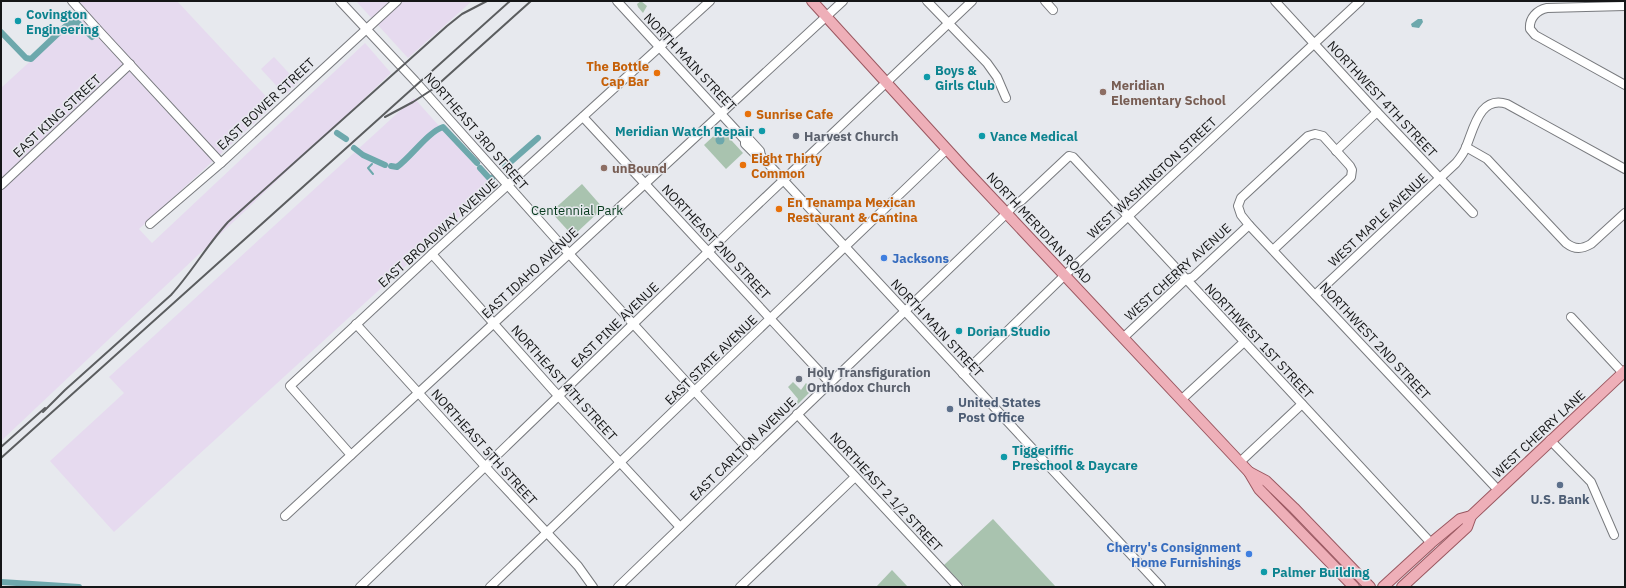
<svg xmlns="http://www.w3.org/2000/svg" width="1626" height="588" font-family="'IBM Plex Sans',sans-serif">
	<rect width="100%" height="100%" fill="#e7e9ee"/>
	<g fill="#e6daef">
		<polygon points="79,1 177,1 274,105 139,229 152,243 365,43 391,73 1,441 1,88 86,10"/>
		<polygon points="356,1 472,1 408,58"/>
		<polygon points="274,57 298,83 285,95 261,69"/>
		<polygon points="414,98 493,186 114,532 50,461 124,393 109,377"/>
	</g>
	<g fill="#a9c3af">
		<polygon points="641,1 647,6 643,13 638,7 637,4"/>
		<polygon points="721,129 743,153 726,169 704,145"/>
		<polygon points="582,184 603,208 573,236 551,212"/>
		<polygon points="793,382 801,390 806,383 812,390 796,406 798,399 788,387"/>
		<polygon points="993,519 1056,587 965,587 944,565"/>
		<polygon points="892,570 908,587 876,587"/>
	</g>
	<g fill="#6da8ac">
		<polygon points="1418,19 1422,19 1423,22 1419,28 1412,27 1411,24"/>
		<circle cx="720" cy="140" r="4.5"/>
	</g>
	<g fill="none" stroke-linecap="round" stroke-linejoin="round">
		<polyline stroke="#6da8ac" stroke-width="2" points="372,164 368,168 373,174"/>
		<g stroke="#6da8ac" stroke-width="6">
			<polyline points="86,31 92,37"/>
			<path d="M1,32L26,58L31,59L68,24C74,21 77,21 81,26"/>
			<polyline points="337,133 346,139"/>
			<polyline points="354,148 363,155 385,165"/>
			<path d="M391,166L397,167C411,157 428,132 443,127L477,163"/>
			<polyline points="505,167 538,138"/>
			<polyline points="480,168 490,179 493,177"/>
			<polyline points="1,582 79,587"/>
		</g>
		<g stroke="#787a7e" stroke-width="10">
			<g id="minor">
				<polyline points="72,1 99,31 221,163"/>
				<polyline points="340,1 415,81 562,246 754,456"/>
				<polyline points="617,1 745,140 745,144 756,155 761,156 1161,587"/>
				<polyline points="927,1 987,63 997,77 1006,98"/>
				<polyline points="1045,1 1053,10"/>
				<polyline points="1275,1 1377,112 1473,213"/>
				<path d="M1625,6L1547,8C1537,10 1529,18 1530,29L1535,35L1625,85"/>
				<polyline points="583,117 830,383"/>
				<polyline points="745,140 750,140 760,151 761,156"/>
				<path d="M1466,147L1487,159L1566,243C1575,250 1582,249 1591,244L1625,213"/>
				<polyline points="1336,151 1377,112"/>
				<polyline points="1,185 130,64"/>
				<polyline points="150,224 221,163 397,1"/>
				<polyline points="1273,250 1351,177 1352,170 1350,166 1323,136 1315,134 1308,136 1241,198 1238,206 1241,215 1249,225 1498,490"/>
				<polyline points="432,254 552,389 680,527"/>
				<path d="M1315,295L1456,163C1460,158 1464,153 1466,147C1474,128 1480,95 1507,104L1625,169"/>
				<polyline points="1571,317 1623,373"/>
				<polyline points="356,324 492,474 578,566 593,587"/>
				<polyline points="1123,338 1186,279 1193,277 1249,225"/>
				<polyline points="963,374 1065,275 1360,1"/>
				<polyline points="1181,400 1244,342"/>
				<polyline points="797,414 958,587"/>
				<polyline points="1550,440 1591,482 1614,535"/>
				<polyline points="351,455 290,386 432,254 710,1"/>
				<polyline points="1240,462 1302,404"/>
				<polyline points="285,516 843,1"/>
				<polyline points="360,587 734,227 972,1"/>
				<polyline points="490,587 947,149"/>
				<polyline points="618,587 1007,213 1015,204 1021,201 1069,156 1073,157 1431,543"/>
				<polyline points="740,587 855,477"/>
			</g>
		</g>
		<g stroke="#9a5760" stroke-width="12">
			<g id="major">
				<polyline points="812,1 964,168 1249,472 1259,489 1354,587"/>
				<polyline points="1249,472 1266,481 1294,508 1370,587"/>
				<polyline points="1383,587 1431,543 1460,519 1471,516 1625,371"/>
				<polyline points="1402,587 1467,527 1471,516"/>
			</g>
		</g>
		<use href="#minor" stroke="#fff" stroke-width="8"/>
		<use href="#major" stroke="#eeafb8" stroke-width="10"/>
		<g stroke="#5b5d5f" stroke-width="2">
			<polyline points="385,117 413,102 433,89 531,1"/>
			<path d="M43,412L65,390L171,295C192,272 207,245 228,222L447,26L462,14L487,1"/>
			<polyline points="1,447 45,408"/>
			<polyline points="1,458 510,1"/>
		</g>
	</g>
	<g fill="#0f9aa8" stroke="#e7e9ee" stroke-width="1.5">
		<circle cx="18" cy="21" r="4"/>
		<circle cx="927" cy="77" r="4"/>
		<circle cx="762" cy="131" r="4"/>
		<circle cx="982" cy="136" r="4"/>
		<circle cx="959" cy="331" r="4"/>
		<circle cx="1004" cy="457" r="4"/>
		<circle cx="1264" cy="572" r="4"/>
	</g>
	<g fill="#e8710a" stroke="#e7e9ee" stroke-width="1.5">
		<circle cx="657" cy="73" r="4"/>
		<circle cx="748" cy="114" r="4"/>
		<circle cx="743" cy="165" r="4"/>
		<circle cx="779" cy="209" r="4"/>
	</g>
	<g fill="#8d6e63" stroke="#e7e9ee" stroke-width="1.5">
		<circle cx="1103" cy="92" r="4"/>
		<circle cx="604" cy="168" r="4"/>
	</g>
	<g fill="#6b7280" stroke="#e7e9ee" stroke-width="1.5">
		<circle cx="796" cy="136" r="4"/>
		<circle cx="799" cy="379" r="4"/>
	</g>
	<g fill="#3f7fe0" stroke="#e7e9ee" stroke-width="1.5">
		<circle cx="884" cy="258" r="4"/>
		<circle cx="1249" cy="554" r="4"/>
	</g>
	<g fill="#5c6f8a" stroke="#e7e9ee" stroke-width="1.5">
		<circle cx="950" cy="409" r="4"/>
		<circle cx="1560" cy="485" r="4"/>
	</g>
	<g text-anchor="middle" dominant-baseline="central" stroke-width="3" stroke-linejoin="round" paint-order="stroke">
		<g font-size="13" font-weight="bold" fill="#0d838f" stroke="#e7e9ee" text-anchor="start">
			<text x="26" y="14">Covington<tspan x="26" dy="15">Engineering</tspan></text>
			<text x="935" y="70">Boys &amp;<tspan x="935" dy="15">Girls Club</tspan></text>
			<text x="754" y="131" text-anchor="end">Meridian Watch Repair</text>
			<text x="990" y="136">Vance Medical</text>
			<text x="967" y="331">Dorian Studio</text>
			<text x="1012" y="450">Tiggeriffic<tspan x="1012" dy="15">Preschool &amp; Daycare</tspan></text>
			<text x="1272" y="572">Palmer Building</text>
		</g>
		<g font-size="13" fill="#151617" stroke="#e7e9ee">
			<text transform="translate(690 62) rotate(47)">NORTH MAIN STREET</text>
			<text transform="translate(1382 99) rotate(47)">NORTHWEST 4TH STREET</text>
			<text transform="translate(266 104) rotate(-43)">EAST BOWER STREET</text>
			<text transform="translate(57 116) rotate(-43)">EAST KING STREET</text>
			<text transform="translate(476 131) rotate(49)">NORTHEAST 3RD STREET</text>
			<text transform="translate(1152 178) rotate(-43)">WEST WASHINGTON STREET</text>
			<text transform="translate(1378 220) rotate(-43)">WEST MAPLE AVENUE</text>
			<text transform="translate(1039 228) rotate(47)">NORTH MERIDIAN ROAD</text>
			<text transform="translate(438 233) rotate(-42)">EAST BROADWAY AVENUE</text>
			<text transform="translate(716 242) rotate(47)">NORTHEAST 2ND STREET</text>
			<text transform="translate(1178 272) rotate(-42)">WEST CHERRY AVENUE</text>
			<text transform="translate(530 273) rotate(-43)">EAST IDAHO AVENUE</text>
			<text transform="translate(615 325) rotate(-44)">EAST PINE AVENUE</text>
			<text transform="translate(937 328) rotate(47)">NORTH MAIN STREET</text>
			<text transform="translate(1259 341) rotate(47)">NORTHWEST 1ST STREET</text>
			<text transform="translate(1375 341) rotate(47)">NORTHWEST 2ND STREET</text>
			<text transform="translate(711 360) rotate(-44)">EAST STATE AVENUE</text>
			<text transform="translate(564 383) rotate(48)">NORTHEAST 4TH STREET</text>
			<text transform="translate(1539 434) rotate(-43)">WEST CHERRY LANE</text>
			<text transform="translate(484 447) rotate(48)">NORTHEAST 5TH STREET</text>
			<text transform="translate(743 449) rotate(-44)">EAST CARLTON AVENUE</text>
			<text transform="translate(886 492) rotate(47)">NORTHEAST 2 1/2 STREET</text>
		</g>
		<g font-size="13" font-weight="bold" fill="#c56008" stroke="#e7e9ee" text-anchor="start">
			<text x="649" y="66" text-anchor="end">The Bottle<tspan x="649" dy="15">Cap Bar</tspan></text>
			<text x="756" y="114">Sunrise Cafe</text>
			<text x="751" y="158">Eight Thirty<tspan x="751" dy="15">Common</tspan></text>
			<text x="787" y="202">En Tenampa Mexican<tspan x="787" dy="15">Restaurant &amp; Cantina</tspan></text>
		</g>
		<g font-size="13" font-weight="bold" fill="#785e54" stroke="#e7e9ee" text-anchor="start">
			<text x="1111" y="85">Meridian<tspan x="1111" dy="15">Elementary School</tspan></text>
			<text x="612" y="168">unBound</text>
		</g>
		<g font-size="13" font-weight="bold" fill="#5b616d" stroke="#e7e9ee" text-anchor="start">
			<text x="804" y="136">Harvest Church</text>
			<text x="807" y="372">Holy Transfiguration<tspan x="807" dy="15">Orthodox Church</tspan></text>
		</g>
		<g font-size="13" fill="#083b1e" stroke="#e7e9ee">
			<text x="577" y="210">Centennial Park</text>
		</g>
		<g font-size="13" font-weight="bold" fill="#366cbe" stroke="#e7e9ee" text-anchor="start">
			<text x="892" y="258">Jacksons</text>
			<text x="1241" y="547" text-anchor="end">Cherry's Consignment<tspan x="1241" dy="15">Home Furnishings</tspan></text>
		</g>
		<g font-size="13" font-weight="bold" fill="#4e5e75" stroke="#e7e9ee" text-anchor="start">
			<text x="958" y="402">United States<tspan x="958" dy="15">Post Office</tspan></text>
			<text x="1560" y="499" text-anchor="middle">U.S. Bank</text>
		</g>
	</g>
	<rect width="1626" height="588" fill="none" stroke="#151617" stroke-width="4"/>
</svg>
